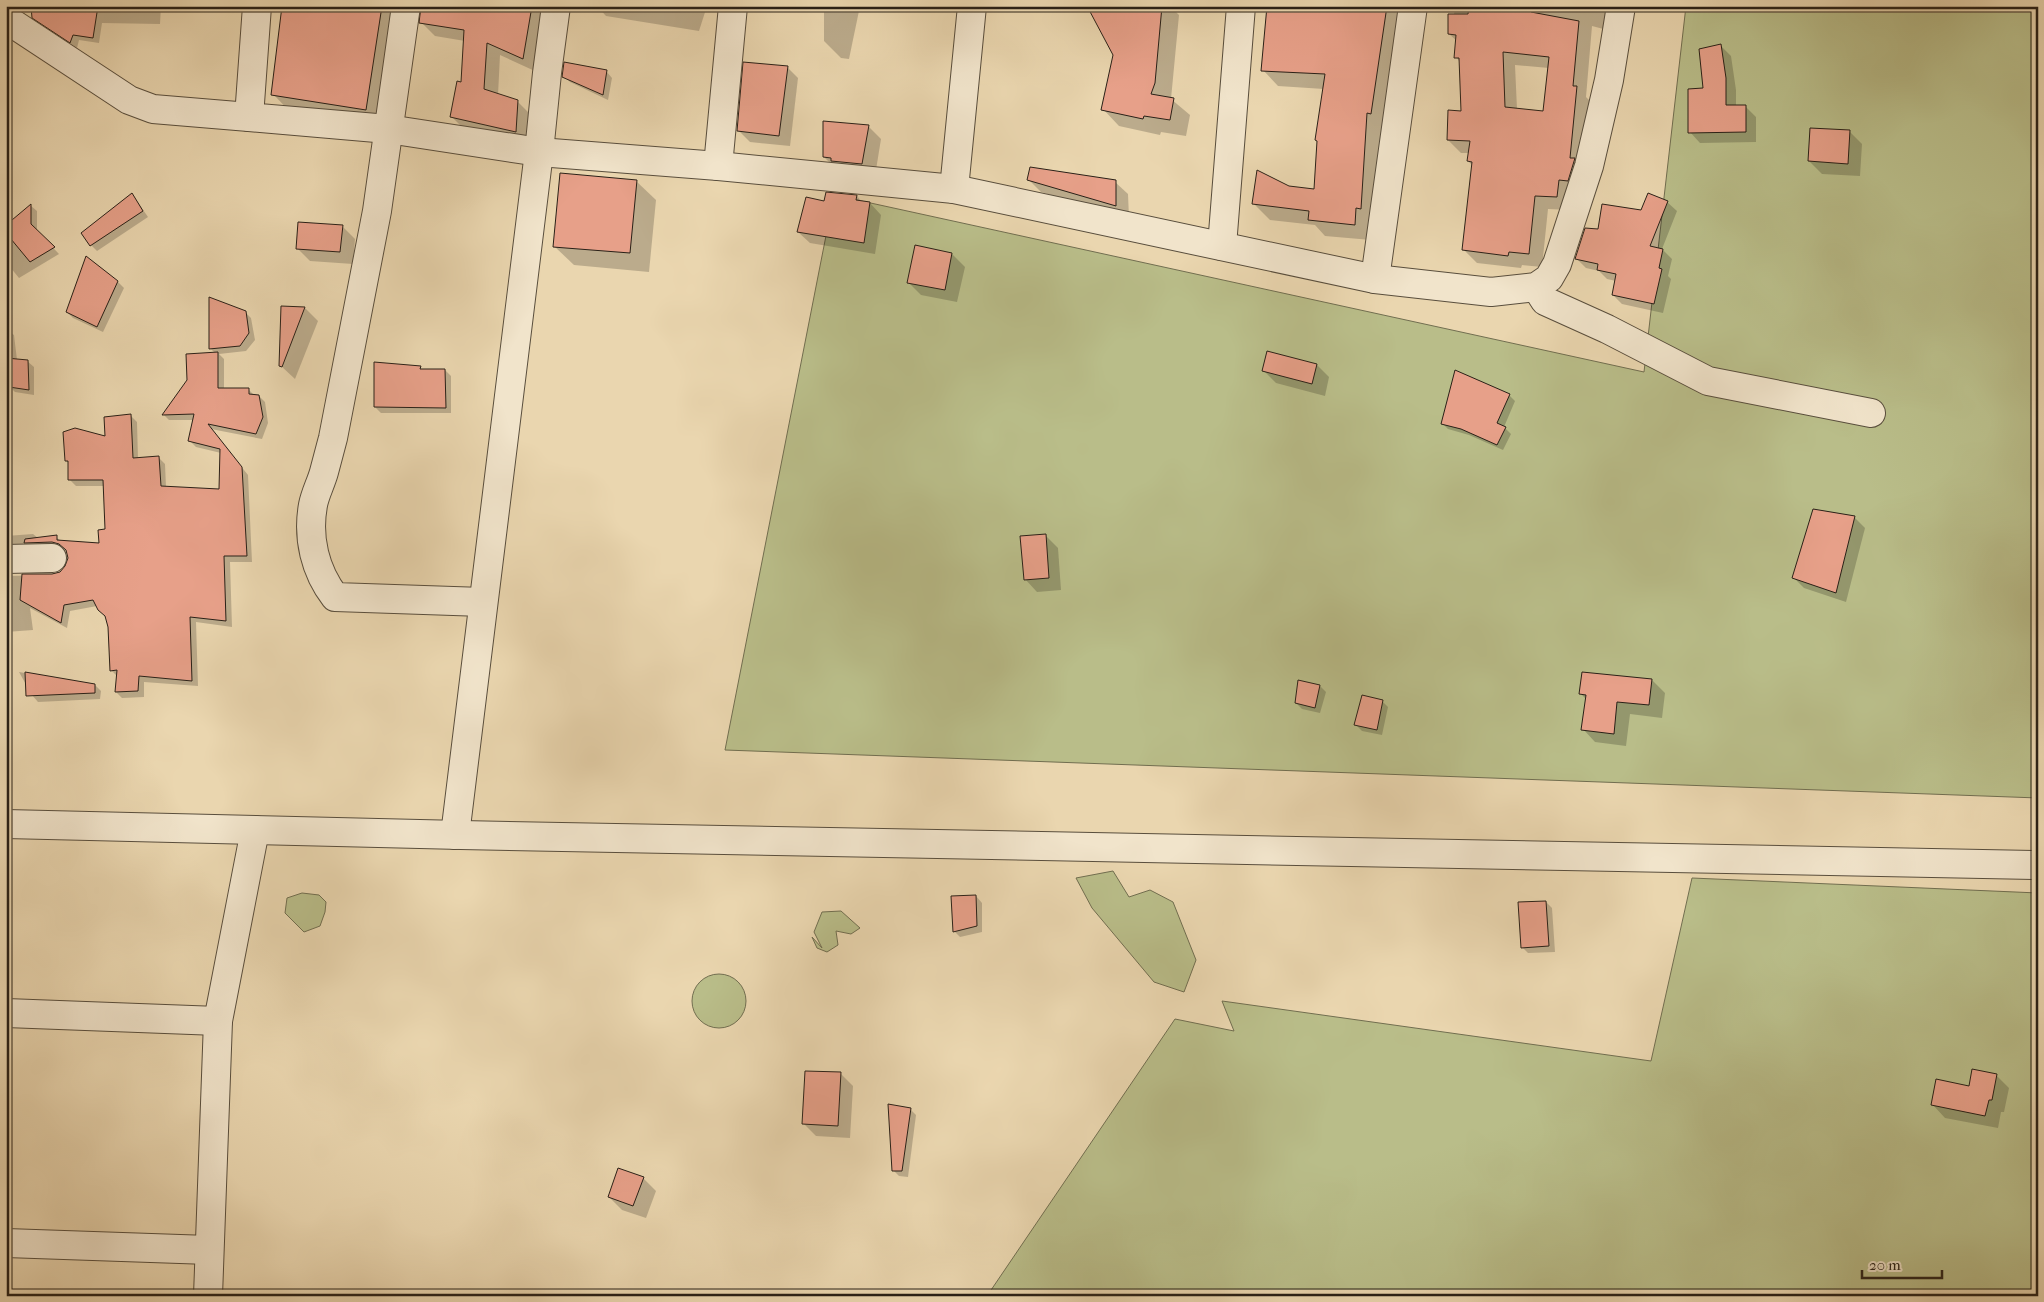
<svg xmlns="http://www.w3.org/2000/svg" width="2044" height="1302" font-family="'IM FELL French Canon',serif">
	<rect width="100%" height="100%" fill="#ead6af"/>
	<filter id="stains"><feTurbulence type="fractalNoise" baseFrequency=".004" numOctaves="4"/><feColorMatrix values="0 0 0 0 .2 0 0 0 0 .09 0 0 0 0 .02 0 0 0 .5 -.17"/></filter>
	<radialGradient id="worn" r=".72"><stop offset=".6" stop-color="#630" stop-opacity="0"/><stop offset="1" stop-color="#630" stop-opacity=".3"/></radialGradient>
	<g fill="#b9bd89" stroke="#716e50">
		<polygon points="1686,6 2038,6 2038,798 725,750 834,195 1644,372"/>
		<polygon points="1113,871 1129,897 1150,890 1173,902 1196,960 1184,992 1154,982 1092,908 1076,878"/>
		<polygon points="1692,878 2038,893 2038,1296 987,1296 1175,1019 1234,1031 1222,1001 1651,1061"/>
		<polygon points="302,893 319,895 326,902 325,912 320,926 304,932 285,913 287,898"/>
		<polygon points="841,911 860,928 851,934 836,931 838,945 827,952 817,948 812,937 822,948 814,932 822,912"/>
		<circle cx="719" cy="1001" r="27"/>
	</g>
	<g fill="#0003" fill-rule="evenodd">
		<polygon points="32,6 161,6 160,24 102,23 99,43 79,40 77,48 40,23 34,17"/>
		<polygon points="283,6 411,6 391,135 298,120 273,94"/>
		<polygon points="422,6 548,6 537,72 500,55 498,95 517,101 531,115 529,146 465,130 451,116 463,84 465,41 435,36 421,22"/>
		<polygon points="597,6 707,6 699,31 606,16"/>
		<polygon points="824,6 860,6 849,59 841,58 824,41"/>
		<polygon points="1088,6 1170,6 1179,15 1171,99 1190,115 1186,136 1161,132 1160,135 1119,126 1103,109 1115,55"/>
		<polygon points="1199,6 1237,6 1236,12"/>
		<polygon points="1288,6 1413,6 1371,240 1325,236 1315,225 1270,220 1254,204 1289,187 1316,191 1324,89 1278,86 1263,70"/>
		<path d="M1456,6H1615L1611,31L1592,26L1586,97L1590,101L1583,169L1570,210L1548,209L1542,267L1522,265L1521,268L1477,263L1464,250L1473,166L1468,161L1469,153H1461L1448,140L1462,112L1460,62L1456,57L1457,41L1449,34ZM1515,65L1549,68L1545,112L1517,109Z"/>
		<polygon points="1720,45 1731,56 1736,90 1736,106 1745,106 1756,117 1756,142 1700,143 1690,132"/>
		<polygon points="787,67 798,78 790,146 750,142 738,130"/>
		<polygon points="606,71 612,78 608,100 570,82 564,76"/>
		<polygon points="868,126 881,139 875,176 837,170 824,157"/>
		<polygon points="1849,131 1862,144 1860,176 1822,174 1809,161"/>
		<polygon points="1029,180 1115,182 1128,194 1129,218 1041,192"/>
		<polygon points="636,181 656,200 649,272 574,265 554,246"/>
		<polygon points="132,194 148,217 97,251 91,245"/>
		<polygon points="857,196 862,202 870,203 881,215 875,254 810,243 798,232 825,202"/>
		<polygon points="1667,202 1677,211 1662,249 1672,259 1668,276 1671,279 1663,313 1622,304 1613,295 1616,281 1607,279 1599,271 1586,268 1577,259 1641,212"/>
		<polygon points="31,206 37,211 37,231 59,254 19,278 6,262 6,226"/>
		<polygon points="342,226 355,239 353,264 310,261 297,248"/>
		<polygon points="916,247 952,254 965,267 957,302 921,295 908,282"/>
		<polygon points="118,282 124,288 103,332 73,318 67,312"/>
		<polygon points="282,307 305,308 318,321 295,379 280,365"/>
		<polygon points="245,312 251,318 255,340 246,351 219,354 224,359 224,389 249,390 255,396 259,396 265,402 268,423 262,439 211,429 248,475 252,562 230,562 232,627 196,622 198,686 144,682 144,697 122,698 116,692 117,676 111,670 109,627 106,617 97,606 70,611 67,628 30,608 33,630 6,632 6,576 53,575 60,573 67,567 69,558 67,550 59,548 6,551 6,536 33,534 38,538 56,537 62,542 100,544 106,530 104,486 76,486 70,480 70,464 66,461 106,438 130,415 137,422 138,459 159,458 165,464 166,487 220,490 221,453 196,447 190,441 194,420 169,420 163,414 215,353 210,348"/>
		<polygon points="6,329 14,335 17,360 27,361 34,367 34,395 15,392 9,386 9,379 6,379"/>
		<polygon points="1317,365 1329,377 1325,396 1276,383 1264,371"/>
		<polygon points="420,368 422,370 445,370 451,376 451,413 381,413 375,407"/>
		<polygon points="1509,395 1515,401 1504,427 1511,434 1503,450 1469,435 1448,429 1442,423"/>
		<polygon points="1814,511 1855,518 1865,528 1846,602 1804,588 1794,578"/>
		<polygon points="1045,535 1058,548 1061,590 1037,592 1025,579"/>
		<polygon points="19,672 95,685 101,691 100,699 38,702 32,695"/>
		<polygon points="1652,680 1665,693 1662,718 1630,714 1626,746 1595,742 1583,729 1586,699 1581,694"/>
		<polygon points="1320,686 1326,692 1320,713 1302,709 1296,703"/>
		<polygon points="1382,701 1388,707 1382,735 1362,731 1356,725"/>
		<polygon points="976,896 982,903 982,932 960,937 954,931"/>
		<polygon points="1546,902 1552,908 1555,952 1528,953 1522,947"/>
		<polygon points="840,1073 853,1086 850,1138 816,1136 803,1123"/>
		<polygon points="1996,1075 2009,1088 2004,1112 2001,1112 1998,1128 1945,1118 1933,1105"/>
		<polygon points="910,1109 916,1115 908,1177 899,1176 893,1170"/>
		<polygon points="643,1178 656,1191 646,1218 622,1210 609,1197"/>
	</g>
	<g fill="#e7a089" stroke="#292017" fill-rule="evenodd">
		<polygon points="31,6 98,6 93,38 73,35 70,43 32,18"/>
		<polygon points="282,6 382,6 366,110 271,95"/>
		<polygon points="421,6 532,6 523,59 487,43 484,89 518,100 516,132 450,117 457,81 461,82 464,30 419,23"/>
		<polygon points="1087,6 1162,6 1155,83 1151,94 1174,98 1170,120 1144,116 1143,119 1101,110 1113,55"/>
		<polygon points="1267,6 1387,6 1371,114 1367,113 1361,209 1356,208 1355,225 1308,220 1309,211 1252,204 1257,170 1289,186 1314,189 1317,141 1315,140 1325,74 1261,71"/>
		<path d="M1469,6H1532L1531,12L1579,21L1573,86H1577L1570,158H1575L1568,181L1559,180L1557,197L1535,196L1529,254L1509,252L1508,256L1462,250L1472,162L1467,161L1470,141L1447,140L1448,110L1461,111L1459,58H1454L1456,35L1448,34V14H1468ZM1503,52L1549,57L1543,111L1505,107Z"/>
		<polygon points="1721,44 1726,78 1726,105 1746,105 1746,132 1688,133 1688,89 1703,88 1699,49"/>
		<polygon points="564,62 607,70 603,95 562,77"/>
		<polygon points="743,62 788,66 779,136 737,131"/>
		<polygon points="823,121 869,125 862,164 831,161 831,158 823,157"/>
		<polygon points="1810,128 1850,130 1848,164 1808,161"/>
		<polygon points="1030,167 1116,180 1116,206 1027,180"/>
		<polygon points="560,173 637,180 630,253 553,247"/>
		<polygon points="826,192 857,195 856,200 870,202 864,243 797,232 806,197 824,201"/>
		<polygon points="132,193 143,211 90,246 81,233"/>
		<polygon points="1648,193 1668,201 1650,246 1663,249 1659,268 1662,269 1654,304 1612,295 1616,274 1597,270 1598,264 1575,259 1585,228 1598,229 1602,204 1641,210"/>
		<polygon points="31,204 31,224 55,247 30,262 6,233 6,225"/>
		<polygon points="298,222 343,225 340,252 296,249"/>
		<polygon points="915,245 952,253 945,290 907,283"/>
		<polygon points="86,256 118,281 97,327 66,312"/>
		<polygon points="209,297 246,311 249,333 240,346 209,349"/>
		<polygon points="281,306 305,307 282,367 279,366"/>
		<polygon points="1267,351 1317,364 1312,384 1262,371"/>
		<polygon points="218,352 218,388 249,388 249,394 259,395 263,417 256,434 208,424 242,467 247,556 224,556 226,621 190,617 192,681 139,676 138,691 115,692 117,670 110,671 108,627 105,616 98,610 93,600 64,605 61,623 20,600 22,574 52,574 60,572 65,566 68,558 66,550 59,544 52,542 24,543 25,539 57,535 57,540 99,543 98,530 105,529 103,480 68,480 68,461 65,461 63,432 75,428 105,436 104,417 131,414 133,458 159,456 161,486 219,489 220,449 188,441 194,414 162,415 187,380 186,354"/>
		<polygon points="6,358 28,360 29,390 9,387"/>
		<polygon points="374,362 421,366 420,369 445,369 446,408 374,407"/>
		<polygon points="1455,370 1510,394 1497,423 1506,427 1497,445 1461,429 1441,424"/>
		<polygon points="1813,509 1855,516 1836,593 1792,578"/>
		<polygon points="1046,534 1049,578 1024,580 1020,536"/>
		<polygon points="25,672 95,684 95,693 26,696"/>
		<polygon points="1582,672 1652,679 1649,705 1617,702 1614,734 1581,730 1586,695 1579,694"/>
		<polygon points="1298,680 1320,685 1315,708 1295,703"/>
		<polygon points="1362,695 1383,700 1377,730 1354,725"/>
		<polygon points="976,895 977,926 953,932 951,896"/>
		<polygon points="1546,901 1549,946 1521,948 1518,902"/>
		<polygon points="1972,1069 1997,1074 1992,1100 1989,1100 1985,1116 1931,1105 1936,1079 1969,1086"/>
		<polygon points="805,1071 841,1072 838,1126 802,1124"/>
		<polygon points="888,1104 911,1108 902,1171 892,1171"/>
		<polygon points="618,1168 644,1177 633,1206 608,1197"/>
	</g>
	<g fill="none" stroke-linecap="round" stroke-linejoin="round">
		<g stroke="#594e3d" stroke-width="30">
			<g id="minor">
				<polyline points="257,6 249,117 388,129 539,152 718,166 954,189 1375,279 1491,292 1536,287 1549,278 1557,264 1589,166 1609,80 1621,6"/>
				<path d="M406,6L377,211L333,438C330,449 327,461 324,472C321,483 315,494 313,505C307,538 315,571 335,597L483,602"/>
				<polyline points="6,19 129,100 153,109 249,117"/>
				<polyline points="718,166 733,6"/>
				<polyline points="954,189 972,6"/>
				<polyline points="1222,246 1241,6"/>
				<polyline points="1375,279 1413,6"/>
				<polyline points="1536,287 1545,301 1607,329 1708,381 1871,413"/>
				<polyline points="6,559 52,558"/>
				<polyline points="455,835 539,152 547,73 556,6"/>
				<polyline points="6,1013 218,1021"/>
				<polyline points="6,1243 209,1250"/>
				<polyline points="208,1296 218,1021 255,830"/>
			</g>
		</g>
		<g stroke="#594e3d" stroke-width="30">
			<polyline id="tertiary" points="6,824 461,835 2038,865"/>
		</g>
		<use href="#minor" stroke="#f1e4cb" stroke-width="28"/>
		<use href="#tertiary" stroke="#f1e4cb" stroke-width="28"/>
	</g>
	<rect width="2044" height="1302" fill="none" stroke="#ead6af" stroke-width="25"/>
	<rect x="8" y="8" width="2029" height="1287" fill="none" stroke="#292017" stroke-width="2.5"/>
	<rect x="12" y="12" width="2019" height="1277" fill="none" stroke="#292017"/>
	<path d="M1862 1270v8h80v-8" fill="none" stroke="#292017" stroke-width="2.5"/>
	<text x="1869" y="1270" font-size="15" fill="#292017" stroke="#f1e4cb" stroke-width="4" paint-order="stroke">20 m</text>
	<rect width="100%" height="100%" filter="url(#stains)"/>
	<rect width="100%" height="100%" fill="url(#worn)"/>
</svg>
